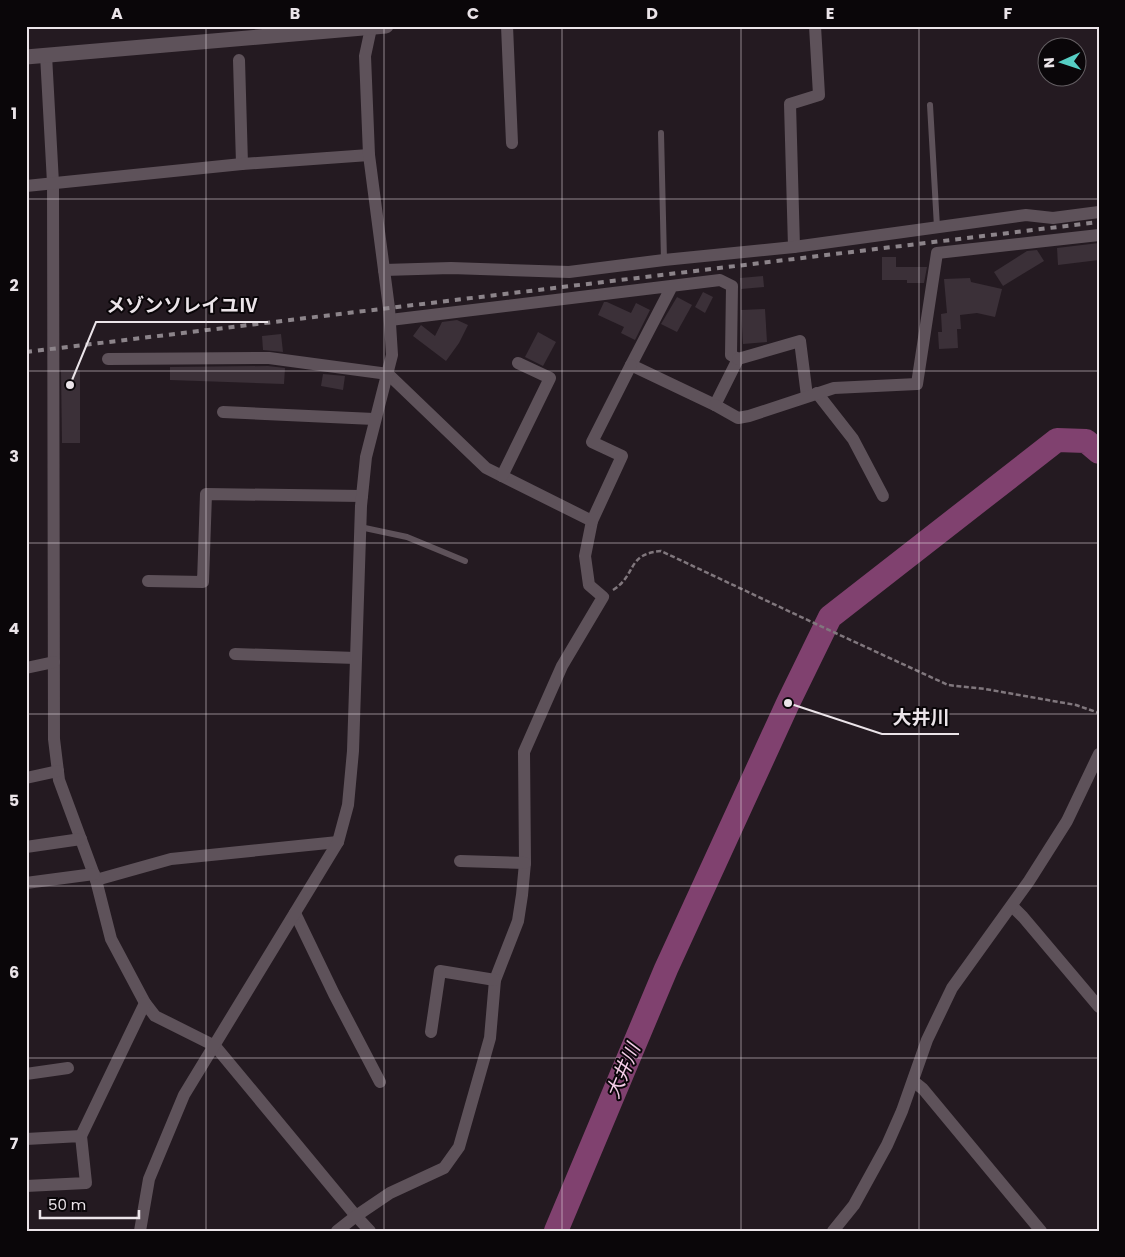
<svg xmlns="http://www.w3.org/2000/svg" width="1125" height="1257" font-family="Poppins,'Noto Sans JP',sans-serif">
	<rect width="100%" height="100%" fill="#241a21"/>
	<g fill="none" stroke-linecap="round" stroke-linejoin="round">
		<polyline stroke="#80416f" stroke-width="24" points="556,1231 666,969 788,703 830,617 1057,440 1086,441 1099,452"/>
	</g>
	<g fill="#3b3038">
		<polygon points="1099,243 1099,260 1058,265 1057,248"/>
		<polygon points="1037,250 1044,261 1003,286 994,272 1027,251"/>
		<polygon points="882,257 896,257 896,267 927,267 924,283 907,283 907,280 882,280"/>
		<polygon points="763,276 764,287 741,289 740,278"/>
		<polygon points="970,278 971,282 1002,289 995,317 977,313 960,315 961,329 957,329 958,348 939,349 938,332 942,332 941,314 947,313 944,279"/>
		<polygon points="703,292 713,297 705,313 695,307"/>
		<polygon points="677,297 692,305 677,332 661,324"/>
		<polygon points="604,302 607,302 631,313 636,303 650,310 635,340 621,333 624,327 598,315"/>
		<polygon points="765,309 767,342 743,344 741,310"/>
		<polygon points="457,320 468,325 459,343 446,361 413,336 421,325 435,336 442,322"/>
		<polygon points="538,332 556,342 543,366 525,357"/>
		<polygon points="281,334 283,352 263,350 262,336"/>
		<polygon points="268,366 285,368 284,384 170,380 170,367"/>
		<polygon points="61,370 80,370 80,443 62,443"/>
		<polygon points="323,374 345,376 343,390 321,386"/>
	</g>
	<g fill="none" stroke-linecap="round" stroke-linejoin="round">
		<path stroke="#80777d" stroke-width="2.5" stroke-dasharray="5 2.5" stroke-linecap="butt" d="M613,590C637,575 626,554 661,551L816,624L948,685L985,689L1076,705L1099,713"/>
		<g stroke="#5e525a" stroke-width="6">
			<polyline points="930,105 937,227"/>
			<polyline points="661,133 664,260"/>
			<polyline points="360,527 407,537 465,561"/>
		</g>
		<g stroke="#5e525a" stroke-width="12">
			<polyline points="507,26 512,143"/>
			<polyline points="46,55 53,183 54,739 59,780 96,880 111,939 145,1003 155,1016 215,1046 356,1216 370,1231"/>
			<polyline points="239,60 242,164"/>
			<polyline points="26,186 242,164 369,155"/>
			<polyline points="794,247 790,104 819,95 815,26"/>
			<polyline points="384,270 451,268 569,272 664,260 794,247 1026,215 1053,218 1099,212"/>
			<polyline points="390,320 720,280 732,286 731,355 738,359 715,405 631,365 672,286"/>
			<polyline points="108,359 269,358 388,374 486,468 592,521 585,556 589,585 603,597 562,666 524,752 525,863 522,895 518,921 495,980 490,1038 459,1147 444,1168 390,1193 356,1216 337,1231"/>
			<polyline points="738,359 800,341 807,396"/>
			<polyline points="817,393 853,439 883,496"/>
			<polyline points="715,405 738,418 749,416 834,388 917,384 937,253 1099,235"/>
			<polyline points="223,412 374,419"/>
			<polyline points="502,476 550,378 518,363"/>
			<polyline points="592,521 622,456 592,442 631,365"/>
			<polyline points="148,581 203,582 206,494 362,496"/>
			<polyline points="235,654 356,658"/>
			<polyline points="26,668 54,662"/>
			<polyline points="26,778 58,771"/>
			<polyline points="26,847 81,839"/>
			<polyline points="460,861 525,863"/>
			<polyline points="96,880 171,859 338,842"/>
			<polyline points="26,883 94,874"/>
			<polyline points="1012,906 1023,917 1099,1007"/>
			<polyline points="295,913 334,994 380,1082"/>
			<polyline points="431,1032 440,971 495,980"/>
			<polyline points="26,1074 68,1068"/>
			<polyline points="913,1081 923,1089 1041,1231"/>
			<polyline points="81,1136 145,1003"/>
			<polyline points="26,1139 81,1136 86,1183 26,1186"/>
			<polyline points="140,1231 149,1179 184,1095 338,842 348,805 353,751 361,506 366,457 392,355 389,308 369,155 365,56 371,28"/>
			<polyline points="833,1231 854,1205 887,1145 902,1111 927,1040 952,988 1029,881 1067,821 1099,754"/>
		</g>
		<polyline stroke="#5e525a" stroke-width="15" points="26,57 386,26"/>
		<polyline stroke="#8c848a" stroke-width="4" stroke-dasharray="6 6" stroke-linecap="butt" points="26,352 1099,222"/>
	</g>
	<path fill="none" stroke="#ebe4e9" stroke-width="1" stroke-opacity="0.55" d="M206,26V1231M384,26V1231M562,26V1231M741,26V1231M919,26V1231M26,199H1099M26,371H1099M26,543H1099M26,714H1099M26,886H1099M26,1058H1099"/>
	<g text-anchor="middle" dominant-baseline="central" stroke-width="4" stroke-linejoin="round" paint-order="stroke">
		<g font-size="19" font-style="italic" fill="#f4cde7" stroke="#0a0609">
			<text transform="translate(623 1071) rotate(-67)">大井川</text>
		</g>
	</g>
	<path fill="none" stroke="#ebe4e9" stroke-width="2" d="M70 385L96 322H268M788 703L882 734H959"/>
	<g fill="#ebe4e9" stroke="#0a0609" stroke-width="2">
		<circle cx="70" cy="385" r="5"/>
		<circle cx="788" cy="703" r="5"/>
	</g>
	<g font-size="19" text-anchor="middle" font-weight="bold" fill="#ebe4e9" stroke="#0a0609" stroke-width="4" stroke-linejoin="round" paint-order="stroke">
		<text x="182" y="312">メゾンソレイユⅣ</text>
		<text x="921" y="724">大井川</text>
	</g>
	<rect width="1125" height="1257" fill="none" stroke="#0a0609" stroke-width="55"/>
	<g transform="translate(1062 62) rotate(267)"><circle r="24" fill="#0a0609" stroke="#645f63"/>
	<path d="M0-4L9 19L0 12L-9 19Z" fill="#56cec4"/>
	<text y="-8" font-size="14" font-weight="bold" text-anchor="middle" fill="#ebe4e9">N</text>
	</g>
	<path d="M40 1210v8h99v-8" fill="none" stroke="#ebe4e9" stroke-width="2.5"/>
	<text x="48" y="1210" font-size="15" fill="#ebe4e9" stroke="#0a0609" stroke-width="4" paint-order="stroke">50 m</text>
	<rect x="28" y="28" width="1070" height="1202" fill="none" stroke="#ebe4e9" stroke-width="2"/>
	<g font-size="16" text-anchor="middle" font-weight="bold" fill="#ebe4e9">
		<text x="117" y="19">A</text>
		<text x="295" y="19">B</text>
		<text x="473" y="19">C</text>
		<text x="652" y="19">D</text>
		<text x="830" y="19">E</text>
		<text x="1008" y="19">F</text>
		<text x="14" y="119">1</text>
		<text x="14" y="291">2</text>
		<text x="14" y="462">3</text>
		<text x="14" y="634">4</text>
		<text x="14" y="806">5</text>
		<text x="14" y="978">6</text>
		<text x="14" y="1149">7</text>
	</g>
</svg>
